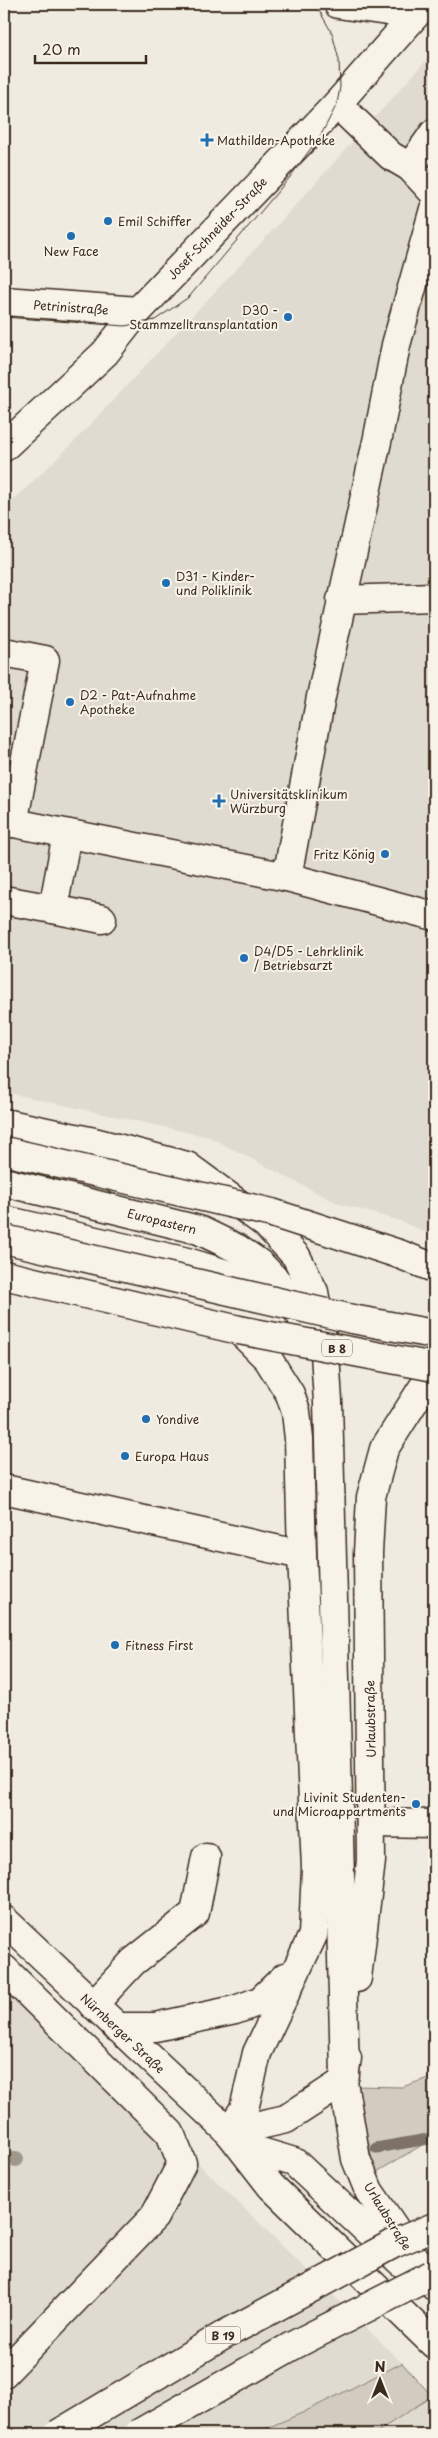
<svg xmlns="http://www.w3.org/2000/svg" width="438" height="2438" font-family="'Playpen Sans',sans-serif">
	<rect width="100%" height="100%" fill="#efebe0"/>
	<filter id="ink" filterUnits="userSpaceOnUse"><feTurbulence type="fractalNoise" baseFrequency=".02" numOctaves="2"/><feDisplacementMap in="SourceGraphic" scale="10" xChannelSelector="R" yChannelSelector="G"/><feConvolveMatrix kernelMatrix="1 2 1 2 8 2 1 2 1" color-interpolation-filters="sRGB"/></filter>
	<g filter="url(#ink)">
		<g fill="#e0dbd0">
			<polygon points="434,52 434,1236 400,1221 337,1203 209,1137 4,1092 4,509 69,447 272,231"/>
			<polygon points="4,1973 402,2363 302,2413 253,2434 4,2434"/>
			<polygon points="434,2395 434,2434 374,2434 432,2396"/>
		</g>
		<g fill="#d1cbc0" stroke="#867a6f">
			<polygon points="434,2076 434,2138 375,2173 355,2086 402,2087"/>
			<polygon points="402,2363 432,2396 374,2434 253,2434 302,2413"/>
		</g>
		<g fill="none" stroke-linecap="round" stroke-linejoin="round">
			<polyline stroke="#7e7266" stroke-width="11" points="376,2148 434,2138"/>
			<g stroke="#3b2a1e" stroke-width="31">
				<g id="minor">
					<polyline points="338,4 415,15"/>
					<polyline points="337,104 391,156 410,167 434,133"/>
					<polyline points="410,167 434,193"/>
					<polyline points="4,301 138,311"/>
					<polyline points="4,447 105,353 138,311 337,104 425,4"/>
					<polyline points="341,600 434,597"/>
					<polyline points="4,652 45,660 13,823"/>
					<polyline points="4,821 287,877 434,916"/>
					<polyline points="287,877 321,697 378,437 396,345 434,209"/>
					<polyline points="4,900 53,909 67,834"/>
					<polyline points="53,909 102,919"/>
					<polyline points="4,1123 94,1142 187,1166 266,1224 296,1256 314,1292 325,1353 328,1402 345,2075"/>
					<polyline points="4,1182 199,1230 238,1249 260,1264 278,1283 304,1320"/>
					<polyline points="4,1220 187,1262 236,1277 276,1297"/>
					<polyline points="4,1489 302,1555"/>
					<polyline points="371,1823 434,1824"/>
					<polyline points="4,1920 229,2132 271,2186 434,2344"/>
					<polyline points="4,1969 170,2133 182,2163 154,2217 4,2373"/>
					<polyline points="357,1978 371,1861 368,1553 371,1497 384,1449 422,1389 434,1379"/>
					<polyline points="93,2005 133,1962 195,1913 206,1857"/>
					<polyline points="116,2027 155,2027 235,2010 260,2001 285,1977"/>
					<polyline points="347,2058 343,2082 356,2159 369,2191 434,2286"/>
					<polyline points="229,2132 244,2109 257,2053 313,1935 316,1868 302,1555 299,1439 296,1412 290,1394 268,1359 239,1330"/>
					<polyline points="229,2132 286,2119 343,2082"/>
					<polyline points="241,2146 294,2162 402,2263"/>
				</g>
			</g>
			<g stroke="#3b2a1e" stroke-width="31">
				<g id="major">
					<polyline points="399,1254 434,1268"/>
					<polyline points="4,1275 239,1330"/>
					<polyline points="352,1319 434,1334"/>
				</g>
			</g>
			<use href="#minor" stroke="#f7f3e8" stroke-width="28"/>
			<use href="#major" stroke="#f7f3e8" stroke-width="28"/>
			<polyline stroke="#3b2a1e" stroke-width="1" points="4,317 125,326 155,320 189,297 290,177 322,133 337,104 340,87 339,60 332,33 320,12 309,4"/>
			<g stroke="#3b2a1e" stroke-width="31" stroke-linecap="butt">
				<g id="major-bridge">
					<polyline points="4,1151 272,1213 399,1254"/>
					<polyline points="4,1239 352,1319"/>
					<polyline points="239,1330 434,1367"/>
				</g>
			</g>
			<g stroke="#3b2a1e" stroke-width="31" stroke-linecap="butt">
				<g id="highway-bridge">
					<polyline points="58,2434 224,2335 393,2244 434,2227"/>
					<polyline points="138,2434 292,2346 431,2275"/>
				</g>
			</g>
			<use href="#major-bridge" stroke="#f7f3e8" stroke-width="28"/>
			<use href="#highway-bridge" stroke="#f7f3e8" stroke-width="28"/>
		</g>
		<circle fill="#a0978b" cx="16" cy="2159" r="8"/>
	</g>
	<g fill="#1f6fb2" stroke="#f7f3e8" stroke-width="2">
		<path d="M204.5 132.5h5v5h5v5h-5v5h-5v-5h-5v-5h5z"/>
		<circle cx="108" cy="221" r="5"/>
		<circle cx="71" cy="236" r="5"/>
		<circle cx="288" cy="317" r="5"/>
		<circle cx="166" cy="583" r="5"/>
		<circle cx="70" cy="702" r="5"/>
		<path d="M216.5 793.5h5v5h5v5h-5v5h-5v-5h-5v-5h5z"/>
		<circle cx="385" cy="854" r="5"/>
		<circle cx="244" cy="958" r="5"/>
		<circle cx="146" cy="1419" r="5"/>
		<circle cx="125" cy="1456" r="5"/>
		<circle cx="115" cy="1645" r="5"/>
		<circle cx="416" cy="1804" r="5"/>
	</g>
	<g text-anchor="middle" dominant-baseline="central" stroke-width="4" stroke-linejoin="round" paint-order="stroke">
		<g fill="#f7f3e8" stroke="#73665b" stroke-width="1">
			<rect x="322" y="1339.5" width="30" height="17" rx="4"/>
			<rect x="205.5" y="2326.5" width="35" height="17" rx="4"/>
		</g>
		<g font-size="11" font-weight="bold" fill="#3b2a1e">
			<text x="337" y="1348">B 8</text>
			<text x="223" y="2335">B 19</text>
		</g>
		<g font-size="12" fill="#3b2a1e" stroke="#f7f3e8" text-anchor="start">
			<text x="217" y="140">Mathilden-Apotheke</text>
			<text x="118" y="221">Emil Schiffer</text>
			<text x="71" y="251" text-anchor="middle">New Face</text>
			<text x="278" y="310" text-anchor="end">D30 -<tspan x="278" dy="14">Stammzelltransplantation</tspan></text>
			<text x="176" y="576">D31 - Kinder-<tspan x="176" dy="14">und Poliklinik</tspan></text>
			<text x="80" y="695">D2 - Pat-Aufnahme<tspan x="80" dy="14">Apotheke</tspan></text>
			<text x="230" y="794">Universitätsklinikum<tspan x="230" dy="14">Würzburg</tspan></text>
			<text x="375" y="854" text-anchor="end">Fritz König</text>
			<text x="254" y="951">D4/D5 - Lehrklinik<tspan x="254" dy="14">/ Betriebsarzt</tspan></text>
			<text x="156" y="1419">Yondive</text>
			<text x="135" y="1456">Europa Haus</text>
			<text x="125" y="1645">Fitness First</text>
			<text x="406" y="1797" text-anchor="end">Livinit Studenten-<tspan x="406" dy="14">und Microappartments</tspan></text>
		</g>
		<g font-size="12" fill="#3b2a1e" stroke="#f7f3e8">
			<text transform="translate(217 228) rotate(-46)">Josef-Schneider-Straße</text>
			<text transform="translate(71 307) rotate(4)">Petrinistraße</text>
			<text transform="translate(162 1221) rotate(14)">Europastern</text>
			<text transform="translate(370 1719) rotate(-91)">Urlaubstraße</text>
			<text transform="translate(123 2033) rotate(43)">Nürnberger Straße</text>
			<text transform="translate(388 2216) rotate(58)">Urlaubstraße</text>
		</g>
	</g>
	<rect width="438" height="2438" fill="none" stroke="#f7f3e8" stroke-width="20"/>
	<rect x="10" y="10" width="418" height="2418" fill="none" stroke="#3b2a1e" stroke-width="2" filter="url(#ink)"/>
	<g transform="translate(380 2380)" stroke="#f7f3e8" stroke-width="4" paint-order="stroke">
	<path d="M0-4L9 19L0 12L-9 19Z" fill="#3b2a1e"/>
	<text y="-8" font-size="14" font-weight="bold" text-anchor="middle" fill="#3b2a1e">N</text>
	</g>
	<path d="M35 55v8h111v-8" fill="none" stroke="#3b2a1e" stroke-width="2.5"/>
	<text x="42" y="55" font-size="15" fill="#3b2a1e" stroke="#f7f3e8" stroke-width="4" paint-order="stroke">20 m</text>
</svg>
